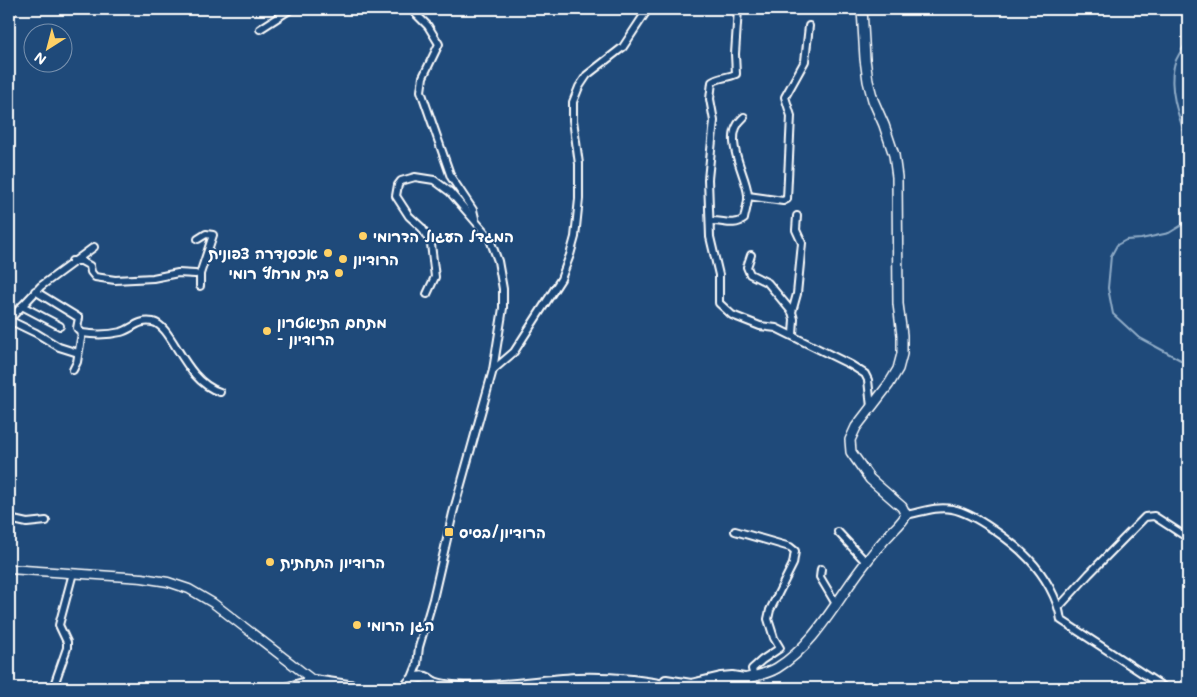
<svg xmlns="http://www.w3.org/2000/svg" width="1197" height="697" font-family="Mali,'Playpen Sans Hebrew',sans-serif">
	<rect width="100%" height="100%" fill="#1f4a7a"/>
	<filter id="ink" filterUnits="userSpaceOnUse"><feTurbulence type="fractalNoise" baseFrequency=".02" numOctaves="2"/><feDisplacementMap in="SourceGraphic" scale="10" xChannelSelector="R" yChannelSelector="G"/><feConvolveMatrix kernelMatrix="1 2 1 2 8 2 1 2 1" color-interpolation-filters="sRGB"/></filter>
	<g filter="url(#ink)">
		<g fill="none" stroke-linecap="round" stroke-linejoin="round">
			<g stroke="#90acc7" stroke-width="2">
				<path d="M1188,38C1185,47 1176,56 1174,66C1168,91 1180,120 1188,143"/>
				<polyline points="1188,218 1182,225 1169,233 1141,239 1126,240 1117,245 1111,256 1108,288 1113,314 1138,337 1188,364"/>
			</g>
			<g stroke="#fff" stroke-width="10">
				<g id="minor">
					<polyline points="411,9 428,26 439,44 423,77 421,91 451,177 473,210 475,218"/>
					<path d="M738,9L735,54L736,74C727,78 719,77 712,82L710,99L714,121L708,179L710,237L719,275V303L732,315L760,326L776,328L851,365L865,374L868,380L871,407"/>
					<polyline points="9,15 13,9"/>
					<polyline points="260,29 291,9"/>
					<polyline points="748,196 783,201 787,199 791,116 785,97 805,61 809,26"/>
					<path d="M710,221C723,220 733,227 744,219C745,212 749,202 748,195C746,172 720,137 744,117"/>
					<polyline points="198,239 206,234 213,235 200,274 200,286"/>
					<polyline points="751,255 747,267 750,274 768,283 792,312 794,319 793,335"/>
					<polyline points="72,261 81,261 90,266 91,272 95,277 115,280 153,278 178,273 195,274"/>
					<path d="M35,291L79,318L77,328L82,333C95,335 108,335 121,332C132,329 139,319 153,322C173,326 184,381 220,392"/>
					<polyline points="22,306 60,326"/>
					<polyline points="792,312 797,294 802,243 796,230 797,216"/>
					<polyline points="9,320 41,286 94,247"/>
					<polyline points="9,320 36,333 59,347 78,353"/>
					<polyline points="73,370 77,362 82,333"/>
					<polyline points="493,370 514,352 561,279 570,255 575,237 579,199 579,164 573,120 573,102 579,87 587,75 623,47 648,9"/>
					<path d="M906,515C922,512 936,506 952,509C974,513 1013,542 1029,559C1044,575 1058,598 1061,620L1165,688"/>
					<polyline points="9,519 27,523 46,521"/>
					<polyline points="735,531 790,547 795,551 793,564 770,610 768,619 774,638 780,648 762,660 752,669 754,677"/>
					<polyline points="838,532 866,562"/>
					<polyline points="821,569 820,577 836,604"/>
					<polyline points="1059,607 1089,574 1145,517 1154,516 1188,538"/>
					<polyline points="411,680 417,665 419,647 433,599 453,513 493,370 503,308 503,289 498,261 489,237 450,192 434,180 415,177 401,181 398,185 396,196 409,216 422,228 431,244 435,277 427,294"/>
					<polyline points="53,688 67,648 67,642 59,625 73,573"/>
				</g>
			</g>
			<g stroke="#fff" stroke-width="11">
				<polyline id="tertiary" points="9,569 142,578 168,582 189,589 213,603 314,681"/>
			</g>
			<g stroke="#fff" stroke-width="12">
				<path id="secondary" d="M744,679C755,676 767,674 777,668C817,643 838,597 867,561C874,552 881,543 889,535C895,528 902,523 906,515L902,507L870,479L851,452L850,440L856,427L889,384L898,369L902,354V335L898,304L897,177L894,155L884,125L873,100L868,81L865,59L862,9"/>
			</g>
			<g stroke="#fff" stroke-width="14">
				<g id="primary">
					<polyline points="666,681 691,685 721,678"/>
					<path d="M432,682C462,696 542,680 578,679C611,678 642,681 674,688"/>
					<polyline points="289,688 314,681 362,688"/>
					<path d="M406,688C413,674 428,674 436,687"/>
					<polyline points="712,688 721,678 732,677 744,679"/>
					<polyline points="722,688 728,683 739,680"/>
				</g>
			</g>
			<use href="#minor" stroke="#1f4a7a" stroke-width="6"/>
			<use href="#tertiary" stroke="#1f4a7a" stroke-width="8"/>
			<use href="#secondary" stroke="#1f4a7a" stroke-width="9"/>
			<use href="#primary" stroke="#1f4a7a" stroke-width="10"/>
		</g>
	</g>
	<g fill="#ffd166" stroke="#1f4a7a" stroke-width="2">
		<circle cx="363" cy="236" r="5"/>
		<circle cx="328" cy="253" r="5"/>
		<circle cx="343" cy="259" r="5"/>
		<circle cx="339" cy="273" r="5"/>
		<circle cx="267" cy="331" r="5"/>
		<rect x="444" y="527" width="10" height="10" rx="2.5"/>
		<circle cx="270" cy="562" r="5"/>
		<circle cx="357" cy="625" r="5"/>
	</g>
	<g text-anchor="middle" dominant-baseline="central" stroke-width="4" stroke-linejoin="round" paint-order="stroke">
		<g font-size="15" font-weight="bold" fill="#fff" stroke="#1f4a7a" text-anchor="start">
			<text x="373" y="236">המגדל העגול הדרומי</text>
			<text x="318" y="253" text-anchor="end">אכסנדרה צפונית</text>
			<text x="353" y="259">הרודיון</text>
			<text x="329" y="273" text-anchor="end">בית מרחץ רומי</text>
			<text x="277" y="322">מתחם התיאטרון<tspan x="277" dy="17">- הרודיון</tspan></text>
			<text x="459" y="532">הרודיון/בסיס</text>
			<text x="280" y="562">הרודיון התחתית</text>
			<text x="367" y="625">הגן הרומי</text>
		</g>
	</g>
	<rect width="1197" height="697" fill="none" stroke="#1f4a7a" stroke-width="30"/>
	<rect x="15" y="15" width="1167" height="667" fill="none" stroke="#fff" stroke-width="2" filter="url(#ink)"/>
	<g transform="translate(48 48) rotate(216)"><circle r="24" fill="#1f4a7a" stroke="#7992af"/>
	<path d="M0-4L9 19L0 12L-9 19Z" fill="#ffd166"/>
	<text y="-8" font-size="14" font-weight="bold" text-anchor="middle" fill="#ffffff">N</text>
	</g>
</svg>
